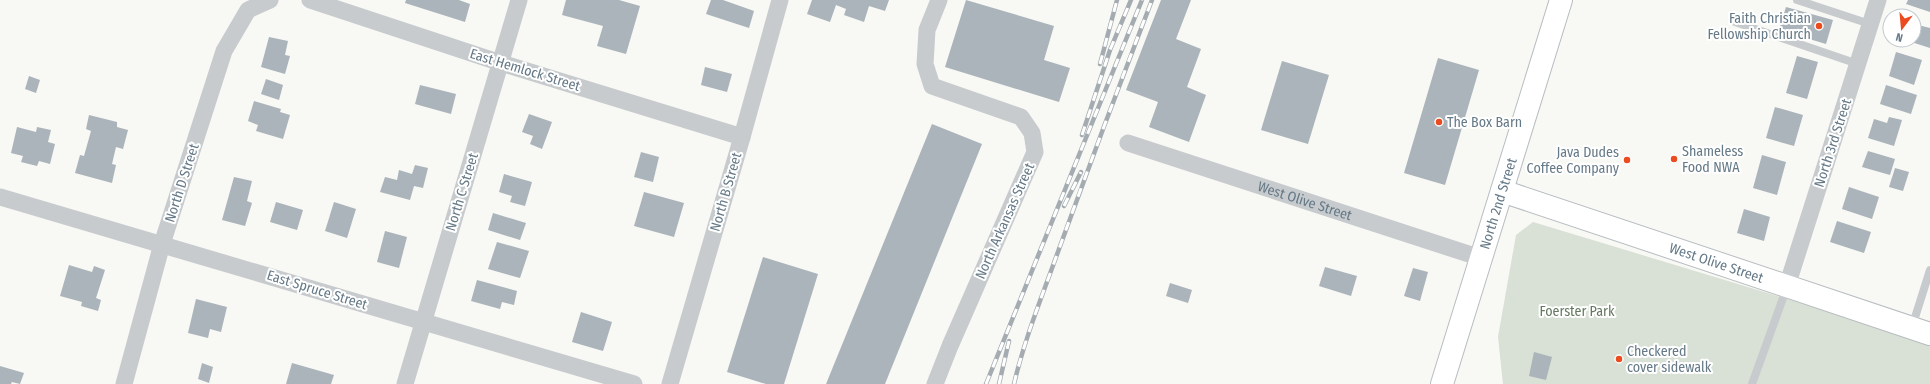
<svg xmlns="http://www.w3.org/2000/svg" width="1930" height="384" font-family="'Fira Sans Condensed',sans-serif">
	<rect width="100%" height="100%" fill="#f8f8f4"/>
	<polygon fill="#d9e0d5" points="1533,222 1930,342 1930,384 1503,384 1498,337 1516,235"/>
	<g fill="#abb4ba">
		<polygon points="406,0 459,0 470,4 465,22 405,3"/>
		<polygon points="566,0 619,0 640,6 626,54 597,46 603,26 562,15"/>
		<polygon points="711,0 723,0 754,11 749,28 706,14"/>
		<polygon points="812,0 889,0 885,11 869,6 864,22 844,15 846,9 836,5 830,22 807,14"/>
		<polygon points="966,0 1054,26 1044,60 1070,68 1059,102 945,67"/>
		<polygon points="1161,0 1191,0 1176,39 1201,49 1187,87 1206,95 1189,142 1149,127 1158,102 1126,90"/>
		<polygon points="1908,0 1930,0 1930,12 1906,4"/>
		<polygon points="1786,7 1833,20 1826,44 1779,30"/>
		<polygon points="1914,24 1930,28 1930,48 1905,40 1914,40"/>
		<polygon points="269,37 288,41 285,55 290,56 285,74 261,67"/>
		<polygon points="1896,52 1922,60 1914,85 1889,76"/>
		<polygon points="1797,56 1818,62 1807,99 1786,93"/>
		<polygon points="1438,58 1479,70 1445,185 1404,173"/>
		<polygon points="1282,61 1329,75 1308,144 1261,130"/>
		<polygon points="705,67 732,74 727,92 701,85"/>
		<polygon points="29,76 40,80 36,93 25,89"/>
		<polygon points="266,79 283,85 279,100 261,94"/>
		<polygon points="420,85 456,94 451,114 415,104"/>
		<polygon points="1886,85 1917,95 1911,114 1880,104"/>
		<polygon points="254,101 281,109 280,112 290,115 283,139 256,131 258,125 248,121"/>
		<polygon points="1775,107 1803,115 1794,146 1766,138"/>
		<polygon points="529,114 552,122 542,149 530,144 533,136 522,132"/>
		<polygon points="89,115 117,122 117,127 128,130 123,149 116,147 112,164 116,165 112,183 75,173 80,155 84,156 91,131 86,129"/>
		<polygon points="1889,117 1902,120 1894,146 1868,138 1874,119 1887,123"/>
		<polygon points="932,124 982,144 885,384 826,384"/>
		<polygon points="17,127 36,132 37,127 51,130 48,142 55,144 50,164 39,161 37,166 21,162 23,156 11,153"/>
		<polygon points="1868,151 1895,159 1890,175 1862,167"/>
		<polygon points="641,152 659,157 653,182 634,177"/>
		<polygon points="1762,155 1786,162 1777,195 1753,188"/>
		<polygon points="415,165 428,168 423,188 414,186 410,200 380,192 385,177 397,180 399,170 412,174"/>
		<polygon points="1895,168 1909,172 1903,191 1889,187"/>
		<polygon points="504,174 532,182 525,206 510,202 512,196 499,192"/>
		<polygon points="234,177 252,181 247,201 252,203 245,226 222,220"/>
		<polygon points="1849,187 1879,197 1872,219 1842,209"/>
		<polygon points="644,192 684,203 674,237 634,226"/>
		<polygon points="276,202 303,210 297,230 270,222"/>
		<polygon points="334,202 356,209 347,238 325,231"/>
		<polygon points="1744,209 1770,217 1764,241 1737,233"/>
		<polygon points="493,213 526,223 520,240 488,230"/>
		<polygon points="1837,221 1871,232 1864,253 1830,242"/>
		<polygon points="385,231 407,237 399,268 377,262"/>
		<polygon points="497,242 529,251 520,278 488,269"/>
		<polygon points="763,257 818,274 784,384 766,384 727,372"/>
		<polygon points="69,265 92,272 94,266 105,270 96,298 101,300 98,311 81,306 82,302 60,296"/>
		<polygon points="1325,267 1357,276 1351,296 1319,286"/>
		<polygon points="1413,268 1428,272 1420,301 1404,296"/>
		<polygon points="477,280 517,291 514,305 502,302 500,309 471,301"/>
		<polygon points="1170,283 1192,290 1188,303 1166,296"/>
		<polygon points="196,299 227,307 221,332 210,329 208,338 188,333"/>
		<polygon points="581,312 612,322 603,351 572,342"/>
		<polygon points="1534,352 1552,357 1546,380 1529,376"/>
		<polygon points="202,363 213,367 209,383 198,379"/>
		<polygon points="292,363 334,375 331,384 286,384"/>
		<polygon points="0,366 24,373 20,384 12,382 11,384 0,384"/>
	</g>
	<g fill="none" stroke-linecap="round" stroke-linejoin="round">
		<g stroke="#b7bdc1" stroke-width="24">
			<g id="secondary">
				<path id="s2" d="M1502,191L1930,334"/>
				<path id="s3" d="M1442,384L1561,0"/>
			</g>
		</g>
		<g stroke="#c7cbce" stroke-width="8">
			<polyline points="1797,0 1870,24"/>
			<polyline points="1735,22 1858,64"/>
			<polyline points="1912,327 1930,270"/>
			<polyline points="1752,384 1787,287"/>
		</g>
		<g stroke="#c7cbce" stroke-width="17">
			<polyline points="310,0 501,63 742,137"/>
			<path id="s1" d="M1128,143L1481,258"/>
			<polyline points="0,197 634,384"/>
			<polyline points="1787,286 1878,0"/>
			<polyline points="124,384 162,244 224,51 248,10 270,0"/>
			<polyline points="405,384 519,0"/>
			<polyline points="670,384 742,137 780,0"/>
			<polyline points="935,384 950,346 1035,152 1032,133 1021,117 932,86 925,64 927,30 939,0"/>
		</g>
		<use href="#secondary" stroke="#fff" stroke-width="22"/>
		<g stroke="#a5acb1" stroke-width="4.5">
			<g id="rail">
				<polyline points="1100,64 1117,0"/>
				<polyline points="1082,135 1110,50 1131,0"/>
				<polyline points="1064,206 1081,172"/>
				<polyline points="986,384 1142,0"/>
				<polyline points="999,384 1009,341"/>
				<path d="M1014,384C1025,337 1043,294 1059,249C1089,166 1120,83 1152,0"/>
			</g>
		</g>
		<use href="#rail" stroke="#fff" stroke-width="3" stroke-dasharray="9" stroke-linecap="butt"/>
	</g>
	<g fill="#ec4b20" stroke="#fff" stroke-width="1.5">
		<circle cx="1819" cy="26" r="4"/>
		<circle cx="1439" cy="122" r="4"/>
		<circle cx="1674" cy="159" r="4"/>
		<circle cx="1627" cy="160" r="4"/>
		<circle cx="1619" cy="359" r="4"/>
	</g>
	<g text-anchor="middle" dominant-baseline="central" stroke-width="4" stroke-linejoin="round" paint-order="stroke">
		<g font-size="14" fill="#657987" stroke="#fff" text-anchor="start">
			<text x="1811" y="18" text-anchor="end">Faith Christian<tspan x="1811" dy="16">Fellowship Church</tspan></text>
			<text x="1447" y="122">The Box Barn</text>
			<text x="1682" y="151">Shameless<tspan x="1682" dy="16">Food NWA</tspan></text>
			<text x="1619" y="152" text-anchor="end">Java Dudes<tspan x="1619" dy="16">Coffee Company</tspan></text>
			<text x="1627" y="351">Checkered<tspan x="1627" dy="16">cover sidewalk</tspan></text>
		</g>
		<g font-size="14" fill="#657987" stroke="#fff">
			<text transform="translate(525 70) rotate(17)">East Hemlock Street</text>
			<text transform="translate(1833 143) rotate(-72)">North 3rd Street</text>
			<text transform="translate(182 183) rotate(-72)">North D Street</text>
			<text transform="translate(462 192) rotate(-73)">North C Street</text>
			<text transform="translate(726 192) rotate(-74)">North B Street</text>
			<text stroke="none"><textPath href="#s1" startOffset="186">West Olive Street</textPath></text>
			<text stroke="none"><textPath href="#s3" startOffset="189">North 2nd Street</textPath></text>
			<text transform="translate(1005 221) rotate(-66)">North Arkansas Street</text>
			<text stroke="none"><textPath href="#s2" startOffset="226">West Olive Street</textPath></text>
			<text transform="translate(317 290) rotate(17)">East Spruce Street</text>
		</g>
		<g font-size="14" fill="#667960" stroke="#fff">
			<text x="1577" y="311">Foerster Park</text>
		</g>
	</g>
	<g transform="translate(1902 28) rotate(196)"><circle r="19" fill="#ffffff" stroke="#c1c9cf"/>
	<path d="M0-3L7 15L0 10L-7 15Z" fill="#ec4b20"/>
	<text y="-6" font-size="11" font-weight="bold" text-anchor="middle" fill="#657987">N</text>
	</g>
</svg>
